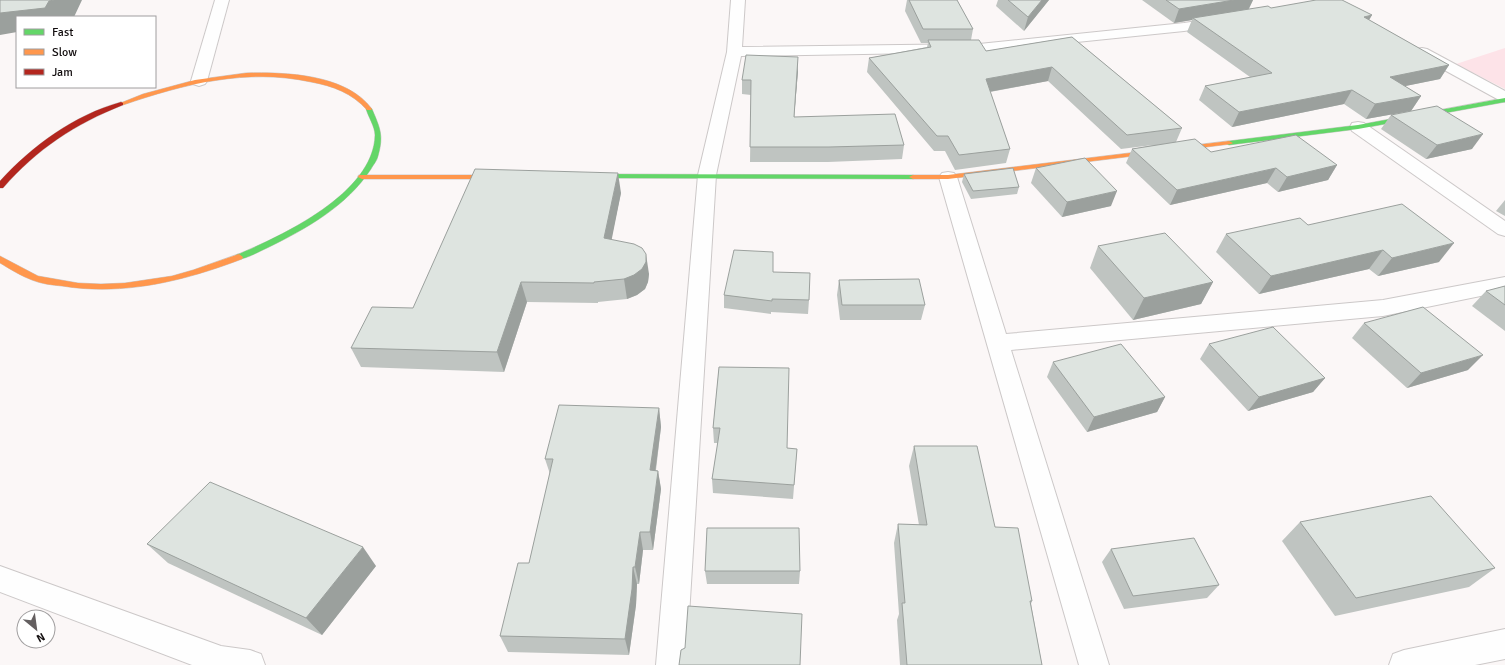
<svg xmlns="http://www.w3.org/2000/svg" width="1505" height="665" font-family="Signika,sans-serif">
	<rect width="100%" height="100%" fill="#fbf7f7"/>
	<polygon fill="#fde3e8" points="1505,48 1505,89 1456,64"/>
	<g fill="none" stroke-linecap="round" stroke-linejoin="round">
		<g stroke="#ccc8c8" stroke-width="2">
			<g id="street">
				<polygon points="215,0 229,0 207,81 205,84 199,86 193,84 191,81"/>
				<polygon points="731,0 745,0 742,47 979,44 1184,23 1218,18 1223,19 1225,22 1223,25 1218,26 1184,31 979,52 741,56 716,175 686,665 656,665 698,175 727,52"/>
				<polygon points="1422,48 1427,49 1505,91 1505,102 1499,100 1417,55 1415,52 1417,49"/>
				<polygon points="1358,122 1364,123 1505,221 1505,236 1498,234 1352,131 1350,127 1352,123"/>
				<polygon points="948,172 954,173 957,177 1006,334 1383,300 1505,277 1505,291 1383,316 1011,350 1109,665 1079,665 939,177 942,173"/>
				<polygon points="0,566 221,646 250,650 261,654 265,665 192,665 0,592"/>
				<polygon points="1505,629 1505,659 1475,665 1389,665 1393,654 1404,650"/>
			</g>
		</g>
		<g stroke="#ccc8c8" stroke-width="1">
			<g id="fast">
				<polygon points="1505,98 1505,102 1358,129 1229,145 1225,143 1229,141 1358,125"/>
				<path d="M369,107L372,109C380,128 384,135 378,156C377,161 373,165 371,169C347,206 306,229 267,248C260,251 243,261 236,259L235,257L236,255C282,236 374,193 375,135C375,127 368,116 366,109Z"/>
				<polygon points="587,174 913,175 917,177 913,179 590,178 587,178"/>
			</g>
		</g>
		<g stroke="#ccc8c8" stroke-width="1">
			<g id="slow">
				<path d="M246,73C286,72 346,74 372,109L371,110H367C352,93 333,86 311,82C247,68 184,84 123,105H119L118,104L143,94L195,80Z"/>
				<polygon points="1229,141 1233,143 1231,144 948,179 913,179 909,177 913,175 948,175"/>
				<polygon points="359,175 501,175 505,177 501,179 362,179 358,177"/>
				<path d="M239,254L243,257L242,259C184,281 124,296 62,286C52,285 42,284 32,280C21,276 10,269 0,263V256L38,276L78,283L101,284L125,283L172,276L193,270Z"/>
			</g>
		</g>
		<g stroke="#ccc8c8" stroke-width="1">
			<path id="jam" d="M121,102L123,103V105C75,124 37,149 3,188H0V181C32,146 74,115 121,102Z"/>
		</g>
		<use href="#street" fill="#fefefe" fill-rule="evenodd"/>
		<use href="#fast" fill="#63d668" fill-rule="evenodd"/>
		<use href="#slow" fill="#ff974d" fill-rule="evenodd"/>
		<use href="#jam" fill="#b3261e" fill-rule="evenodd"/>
	</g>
	<g fill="#bfc4c1">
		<polygon points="907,0 957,0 973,29 971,40 986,51 1072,37 1182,128 1176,142 1211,152 1337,165 1328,180 1278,192 1267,183 1170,205 1126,163 1132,149 1153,145 1121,149 1048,81 990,92 1010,149 1006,163 955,170 945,151 934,151 867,72 869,58 927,47 928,43 921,43 905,11"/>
		<polygon points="998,0 1049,0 1024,31 996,6"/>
		<polygon points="1142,0 1253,0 1249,9 1271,8 1369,20 1449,65 1440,79 1405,86 1421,96 1411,111 1366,119 1344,104 1232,127 1199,100 1205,86 1250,77 1187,32 1192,20 1174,23"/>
		<polygon points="798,71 794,117 904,145 902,159 828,162 750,162 751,95 742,94 742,80"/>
		<polygon points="1391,115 1472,149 1426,159 1381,129"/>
		<polygon points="1036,168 1111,206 1062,217 1031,183"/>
		<polygon points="964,174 1019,187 1017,194 971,199 962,182"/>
		<polygon points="621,193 611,239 649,274 648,282 645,289 637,295 627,299 598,302 598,303 527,302 504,372 361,367 351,348 413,308"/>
		<polygon points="1505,200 1505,216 1496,211"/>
		<polygon points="1308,225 1439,262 1378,276 1369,269 1259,294 1216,252 1226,234"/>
		<polygon points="1098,246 1213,282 1201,304 1133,320 1090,268"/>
		<polygon points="773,272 809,300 808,314 771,312 771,314 724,308 724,295"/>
		<polygon points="839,280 925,305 921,320 840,320 837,295"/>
		<polygon points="1505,286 1505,331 1472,306 1486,291"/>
		<polygon points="1364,323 1468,370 1407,388 1352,338"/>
		<polygon points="1209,344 1325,378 1313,392 1248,411 1200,359"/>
		<polygon points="1053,362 1165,397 1157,412 1087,432 1047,377"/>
		<polygon points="719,367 787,448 797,449 793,499 713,493 712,479 718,443 714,443 713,428"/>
		<polygon points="659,408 661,427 656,470 658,471 661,489 653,550 643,550 639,584 637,584 636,605 629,655 508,652 500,636 529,563 550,474 545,459"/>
		<polygon points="914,446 995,527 1032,601 1031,604 1042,665 900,665 897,620 899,614 894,543 898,524 919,525 909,466"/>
		<polygon points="1300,522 1495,568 1469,587 1335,616 1282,541"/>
		<polygon points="147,544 376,566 322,635 168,563"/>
		<polygon points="1111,549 1219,585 1207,598 1124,609 1102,562"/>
		<polygon points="705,571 800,571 799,584 707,584"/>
	</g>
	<g fill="#9ba09d">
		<polygon points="54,0 82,0 74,17 17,17 17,32 0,35 0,13 49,1"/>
		<polygon points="1042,0 1049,0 1024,31 1028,17"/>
		<polygon points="1234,0 1253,0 1248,10 1193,18 1192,20 1174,23 1179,9"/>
		<polygon points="1372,15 1364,29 1364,17"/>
		<polygon points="798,57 798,71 793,131 794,117"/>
		<polygon points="1449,65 1440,79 1381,91 1390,77"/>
		<polygon points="1052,67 1048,81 983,93 986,79"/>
		<polygon points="1352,90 1344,104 1232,127 1239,112"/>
		<polygon points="1421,96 1411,111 1366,119 1375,104"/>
		<polygon points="1483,134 1472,149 1426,159 1437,145"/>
		<polygon points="1337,165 1328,180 1278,192 1287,177"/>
		<polygon points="1276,168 1267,183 1170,205 1177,190"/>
		<polygon points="618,173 621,193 608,258 604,238"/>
		<polygon points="1117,191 1111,206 1062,217 1067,202"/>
		<polygon points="1454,243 1439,262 1378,276 1392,258"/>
		<polygon points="1383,250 1369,269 1259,294 1271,276"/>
		<polygon points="646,254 649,274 648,282 645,289 637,295 627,299 624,279"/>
		<polygon points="521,282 527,302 504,372 497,352"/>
		<polygon points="1213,282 1201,304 1133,320 1144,298"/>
		<polygon points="1483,355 1468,370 1407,388 1421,373"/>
		<polygon points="1325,378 1313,392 1248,411 1259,397"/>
		<polygon points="1165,397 1157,412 1087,432 1094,417"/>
		<polygon points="659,408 661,427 653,489 650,470"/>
		<polygon points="658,471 661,489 653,550 650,532"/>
		<polygon points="640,532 643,550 639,584 635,567"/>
		<polygon points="363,547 376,566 322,635 306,618"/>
		<polygon points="633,567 637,584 636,605 629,655 625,639"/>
	</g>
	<g fill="#dee4e0" stroke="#9ba09d">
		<polygon points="0,0 54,0 49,1 45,8 0,13"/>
		<polygon points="909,0 957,0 973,29 923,29"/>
		<polygon points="1008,0 1042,0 1028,17"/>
		<polygon points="1166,0 1234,0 1179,9"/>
		<polygon points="1316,0 1342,0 1372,15 1364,17 1449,65 1390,77 1421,96 1375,104 1352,90 1239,112 1205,86 1272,73 1193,18 1268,6 1271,8"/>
		<polygon points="1072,37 1182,128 1127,135 1052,67 986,79 1010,149 959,155 948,136 937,136 869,58 931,47 928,40 979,40 986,51"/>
		<polygon points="746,55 798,57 794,117 895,114 904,145 829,147 750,147 751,80 742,80"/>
		<polygon points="1437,106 1483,134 1437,145 1391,115"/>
		<polygon points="1296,135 1337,165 1287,177 1276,168 1177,190 1132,149 1195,139 1211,152"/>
		<polygon points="1085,158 1117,191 1067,202 1036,168"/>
		<polygon points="1013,168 1019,187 973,191 964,174"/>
		<polygon points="475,169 618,173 604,238 634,244 642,248 646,254 646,262 642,269 634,275 624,279 594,282 594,283 521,282 497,352 351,348 372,307 413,308"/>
		<polygon points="1402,204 1454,243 1392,258 1383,250 1271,276 1226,234 1300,218 1308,225"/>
		<polygon points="1165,233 1213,282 1144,298 1098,246"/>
		<polygon points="734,250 773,252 773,272 810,273 809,300 772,299 772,301 724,295"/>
		<polygon points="919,279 925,305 842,305 839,280"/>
		<polygon points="1505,286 1505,305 1486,291"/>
		<polygon points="1423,307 1483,355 1421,373 1364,323"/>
		<polygon points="1273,327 1325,378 1259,397 1209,344"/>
		<polygon points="1121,344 1165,397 1094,417 1053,362"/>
		<polygon points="719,367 789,368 787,448 797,449 794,485 712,479 720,428 713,428"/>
		<polygon points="559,405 659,408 650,470 658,471 650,532 640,532 635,567 633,567 632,589 625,639 500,636 518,563 529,563 553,459 545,459"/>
		<polygon points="914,446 977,446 995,527 1018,528 1032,601 1030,601 1042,665 907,665 902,603 905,603 898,524 927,525"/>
		<polygon points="210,482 363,547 306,618 147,544"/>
		<polygon points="1431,496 1495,568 1356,598 1300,522"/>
		<polygon points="707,528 799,528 800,571 705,571"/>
		<polygon points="1194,538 1219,585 1133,596 1111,549"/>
		<polygon points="688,606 802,614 800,665 679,665 681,650 685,648"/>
	</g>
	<rect x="16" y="16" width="140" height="72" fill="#ffffff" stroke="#a09e9f"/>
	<rect x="24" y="29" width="20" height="6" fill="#63d668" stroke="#a09e9f"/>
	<text x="52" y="36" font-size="12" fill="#120d0e">Fast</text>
	<rect x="24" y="49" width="20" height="6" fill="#ff974d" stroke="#a09e9f"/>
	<text x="52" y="56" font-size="12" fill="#120d0e">Slow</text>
	<rect x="24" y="69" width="20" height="6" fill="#b3261e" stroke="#a09e9f"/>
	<text x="52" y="76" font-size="12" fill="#120d0e">Jam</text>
	<g transform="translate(36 629) rotate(151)"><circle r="19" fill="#ffffff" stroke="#a09e9f"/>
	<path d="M0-3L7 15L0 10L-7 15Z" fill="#645f60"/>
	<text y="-6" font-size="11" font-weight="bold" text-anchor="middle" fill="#120d0e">N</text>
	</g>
</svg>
